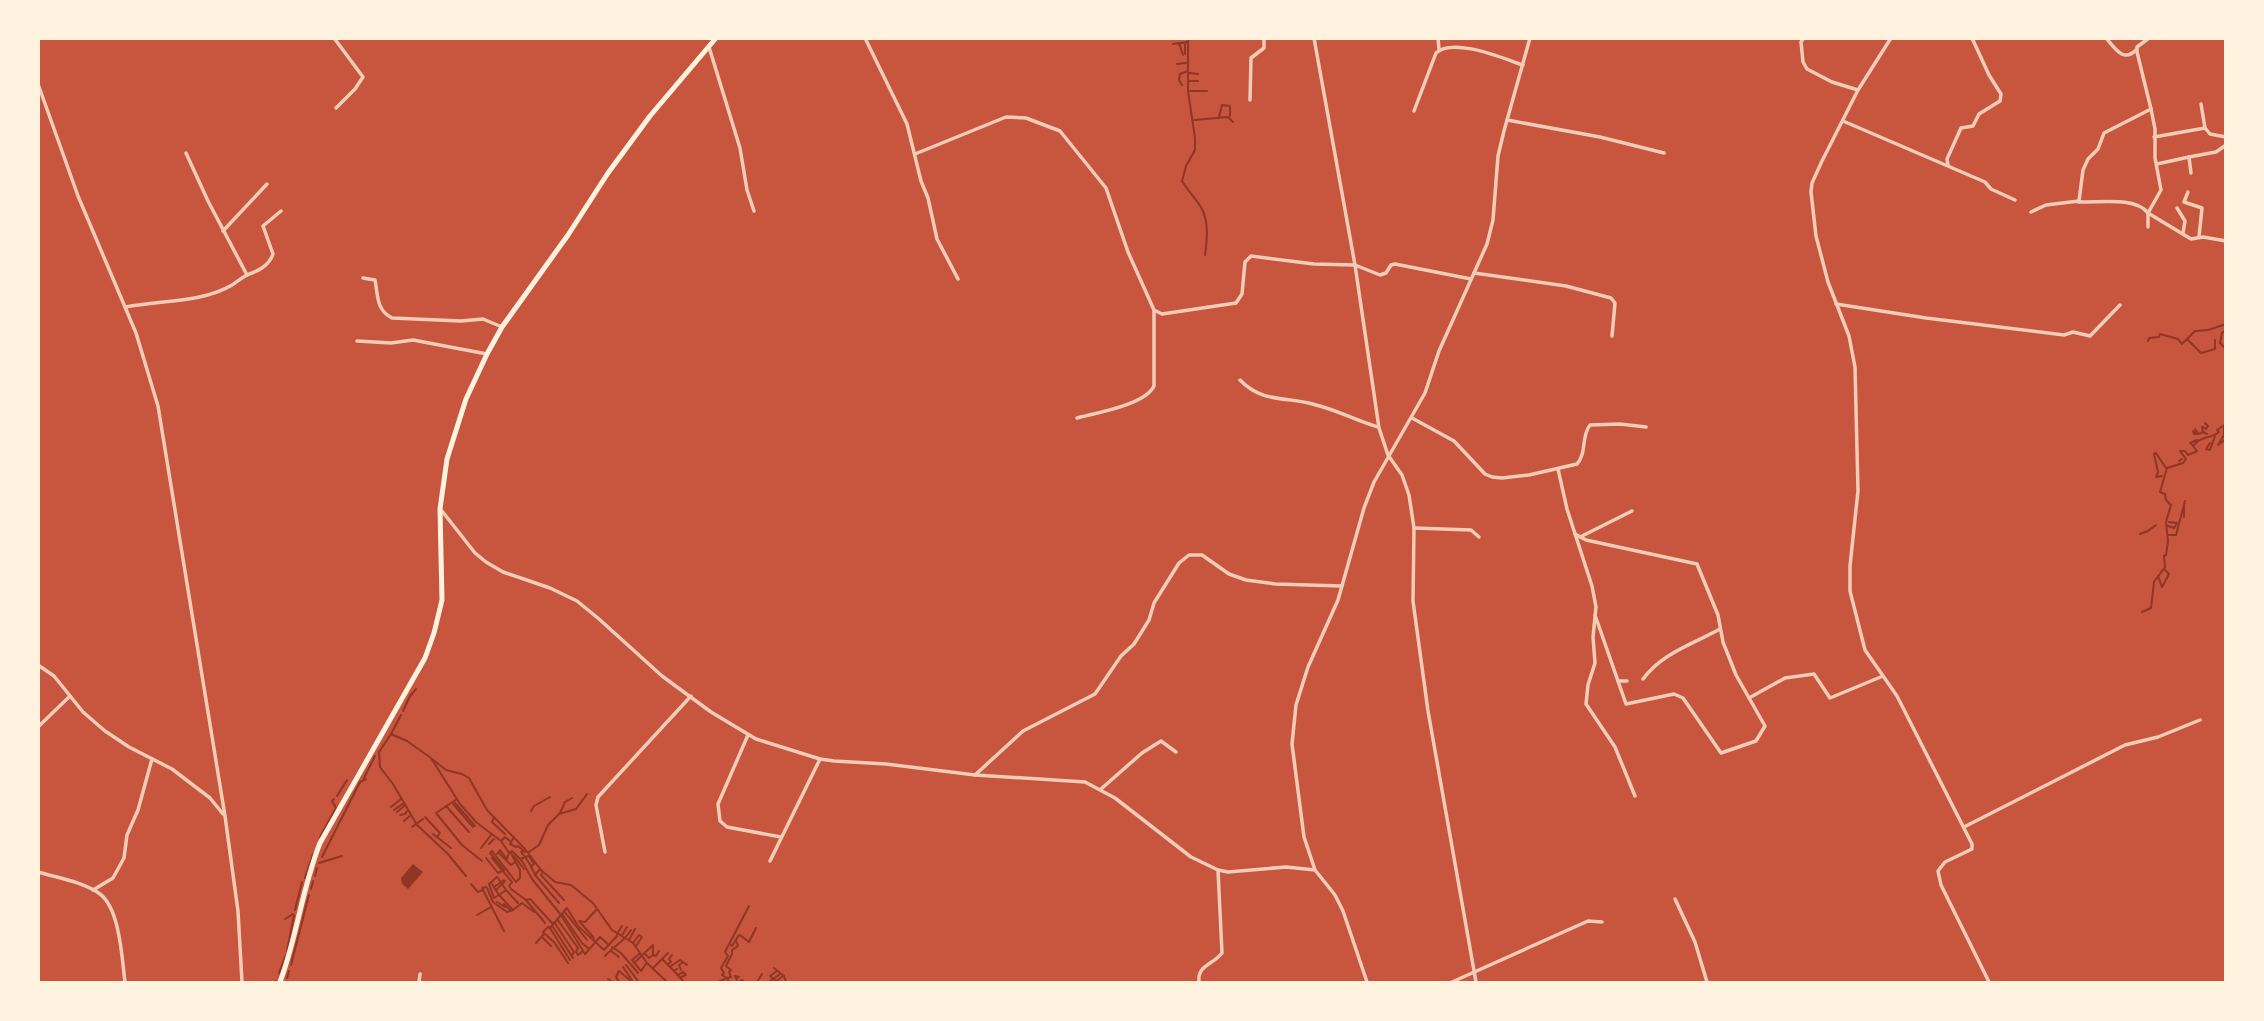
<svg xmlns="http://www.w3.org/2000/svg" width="2264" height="1021" font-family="'PT Serif',serif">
	<rect width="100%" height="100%" fill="#c8553d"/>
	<polygon fill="#8f3625" points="413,864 423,872 408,889 402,884 401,878"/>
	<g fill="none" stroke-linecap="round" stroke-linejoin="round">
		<g stroke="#8f3625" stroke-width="2">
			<path d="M1188,38V91L1195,138V150L1186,166L1182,181C1188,191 1198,201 1202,209C1209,223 1207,240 1205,255"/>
			<polyline points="1179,43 1183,55"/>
			<polyline points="1173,44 1188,42"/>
			<polyline points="1185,44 1185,54"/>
			<polyline points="1177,64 1186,63"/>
			<polyline points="1189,73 1198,74"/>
			<polyline points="1189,81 1198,81"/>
			<polyline points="1182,85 1179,80 1180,74 1188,71"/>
			<polyline points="1190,91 1207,91"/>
			<polyline points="1219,117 1222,105 1230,106 1230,116"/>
			<polyline points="1194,120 1228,117 1233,122"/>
			<polyline points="2226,330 2222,333 2220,343 2226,349"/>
			<polyline points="2187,339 2201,353 2215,349 2215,340"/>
			<polyline points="2148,341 2149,338 2159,337 2160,334 2178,339 2182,344 2195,331 2208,330 2226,324"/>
			<polyline points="2202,427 2203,432 2207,434"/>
			<polyline points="2203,427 2206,429 2208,426 2205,423"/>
			<polyline points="2224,427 2224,435 2218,445 2226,439"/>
			<polyline points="2195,429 2199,434 2203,432"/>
			<polyline points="2195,432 2193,431 2194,434 2198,434"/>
			<polyline points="2210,443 2206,449 2210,450 2215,436"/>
			<polyline points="2193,445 2190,443 2197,440"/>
			<polyline points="2179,461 2182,459"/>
			<polyline points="2162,476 2156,477 2158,472 2154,454 2156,453 2166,468"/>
			<polyline points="2184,506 2184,517"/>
			<polyline points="2168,526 2174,528 2177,523 2169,522"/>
			<polyline points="2140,534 2148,531 2156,525"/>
			<polyline points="2168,535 2176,535 2185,501"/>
			<polyline points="2158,576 2162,587 2169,574 2164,569"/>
			<path d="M2142,612L2151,608L2154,582L2165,567L2164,556L2166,555L2168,541L2166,522L2171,505L2166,500L2165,494L2160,492L2167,468L2183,463L2186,459L2180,451H2185L2188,455L2197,451L2193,446C2200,436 2210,439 2219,432L2217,430L2226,424"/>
			<polyline points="403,711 410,696 416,689"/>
			<polyline points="401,715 391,734 407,741 431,758 460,804 476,822 501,841 509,853 512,851 522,861 532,879 561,915 585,954 600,937 609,945"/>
			<polyline points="391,734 379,752 380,767 393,784 417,825 447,853 466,876"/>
			<polyline points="432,759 446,770 462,774 469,778 487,810 525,849 541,870 555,882 571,885 593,903 612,930 633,943 647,963 667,982"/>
			<polyline points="364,778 375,756"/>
			<polyline points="337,796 347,780"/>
			<polyline points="457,799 436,813 462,845 482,861"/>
			<polyline points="455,803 475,826"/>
			<polyline points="453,804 473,827"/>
			<polyline points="446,806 469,832"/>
			<polyline points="391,807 401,799"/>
			<polyline points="394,810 404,803"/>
			<polyline points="531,811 534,806 550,797"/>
			<polyline points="397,812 404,806"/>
			<polyline points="560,813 565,802 572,798"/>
			<polyline points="400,815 405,814 407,811"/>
			<polyline points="425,817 440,833 437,837"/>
			<polyline points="494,818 492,822 505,834"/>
			<polyline points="404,821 411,815"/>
			<polyline points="412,827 423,819"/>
			<polyline points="433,834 451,848"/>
			<polyline points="320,837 336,808 332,801 334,799"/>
			<polyline points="514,837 510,844 516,847 518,846 525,852"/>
			<polyline points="501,841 505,837 510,841"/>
			<polyline points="489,844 494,839"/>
			<polyline points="481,848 491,835"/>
			<polyline points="492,851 516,882 520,878 520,870 511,853"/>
			<polyline points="523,851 521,852 525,857 529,856 534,864 531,867 535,874"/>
			<polyline points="529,852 539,845 548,825 559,814 576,809 587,794"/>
			<polyline points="499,853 511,865 515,862"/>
			<polyline points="497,854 500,850 507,859 509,853"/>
			<polyline points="514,856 524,869"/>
			<polyline points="322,857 360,782 366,779"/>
			<polyline points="486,858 498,873 504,870 490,853 492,851"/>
			<polyline points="492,858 512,882 509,886 511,889 526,900 545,923"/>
			<polyline points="521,859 525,857 531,866"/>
			<polyline points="319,863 342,856"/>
			<polyline points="540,869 535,875 559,903"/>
			<polyline points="543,872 541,875 564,900"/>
			<polyline points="315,876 317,868"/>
			<polyline points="497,877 489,884 494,898 499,895 513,910 522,903 534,912"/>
			<polyline points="305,878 313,854"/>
			<polyline points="471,884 478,892 483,890"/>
			<polyline points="492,884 499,895 506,890 498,878"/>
			<polyline points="486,887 482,888 504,931"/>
			<polyline points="494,887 504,880"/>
			<polyline points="487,888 493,902 507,912 513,910"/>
			<polyline points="311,889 313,881"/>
			<polyline points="496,890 505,881"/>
			<polyline points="506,890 518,903"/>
			<polyline points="526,900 530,899 552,923"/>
			<polyline points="497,902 505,907 504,904 511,911"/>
			<polyline points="295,910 302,882"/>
			<polyline points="564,911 587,940"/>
			<polyline points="562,914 582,943 588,948"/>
			<polyline points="477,915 491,907"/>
			<polyline points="285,919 293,914"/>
			<polyline points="557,919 578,948 576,952 578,955 583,951"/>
			<polyline points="554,922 574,952 572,955"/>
			<polyline points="553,927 573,958"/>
			<polyline points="550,928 570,960"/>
			<polyline points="545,934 554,942 568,963"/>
			<polyline points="617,934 622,926"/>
			<polyline points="622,935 627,927"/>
			<polyline points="740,935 749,942 756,928"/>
			<polyline points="542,937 551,946"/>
			<polyline points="594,938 579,921 585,922 596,910"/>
			<polyline points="629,940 635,929"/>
			<polyline points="536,943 544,934 543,932 548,927 550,928 567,908 578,926 604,950 617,936"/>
			<polyline points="633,943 639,935 642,937 636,946"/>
			<polyline points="730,944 732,946 739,935"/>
			<polyline points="612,947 621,953 638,973"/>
			<polyline points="287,951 294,915"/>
			<polyline points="611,951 619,957"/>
			<polyline points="639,954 632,960 641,971 646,964"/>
			<polyline points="645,954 649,958 653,955 656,956 659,951"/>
			<path d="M605,956C614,946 624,942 631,930"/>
			<polyline points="662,959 668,953"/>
			<polyline points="634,963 653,945 653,955"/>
			<polyline points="668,964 671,962 669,959 672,955"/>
			<polyline points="291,965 309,895"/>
			<polyline points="626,965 638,981 636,982"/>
			<polyline points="671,966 680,960 687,965"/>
			<polyline points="623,967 632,980"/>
			<polyline points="653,968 662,959 674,971"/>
			<polyline points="774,968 784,976 786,982"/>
			<polyline points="677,969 674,971 684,982"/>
			<polyline points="681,970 679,965 682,963"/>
			<polyline points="279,973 286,955"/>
			<polyline points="678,975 683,972 686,975 681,977"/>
			<polyline points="287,978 289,971"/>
			<polyline points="608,979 613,982"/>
			<polyline points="737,980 735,976 739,977"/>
			<polyline points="776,981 770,976 777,971"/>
			<polyline points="275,982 276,981"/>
			<polyline points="619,982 616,977 619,971 631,981"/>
			<polyline points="718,982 727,978 722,975 724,973 721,968 728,956 725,952 749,906"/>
			<polyline points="729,982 727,978 731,977 729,972 731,970 726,966 732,954 732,950 738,946 736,941"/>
			<polyline points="739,982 742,980 744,982"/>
			<polyline points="757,982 762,974"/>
			<polyline points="769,982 780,974"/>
			<polyline points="775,982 783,976"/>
		</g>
		<g stroke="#f1ccb7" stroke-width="3.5">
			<polyline points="334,38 363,77 355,89 336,108"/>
			<polyline points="865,38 907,124 921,181 928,198 937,239 958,279"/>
			<polyline points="1314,38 1355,265 1379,428 1388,455 1402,475 1409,495 1414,528 1413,601 1428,711 1476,982"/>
			<polyline points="1438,38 1439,49"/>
			<polyline points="1804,38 1801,42 1803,62 1807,69 1832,82 1858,90"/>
			<polyline points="1891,38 1858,90 1822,161 1812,183 1811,192 1816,236 1828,282 1849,336 1855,367 1858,491 1850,566 1850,591 1865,650 1897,696 1972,844 1972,849 1945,862 1938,871 1941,885 1989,982"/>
			<path d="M2106,38C2115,48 2123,63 2136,50"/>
			<polyline points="709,47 740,148 747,190 754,211"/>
			<polyline points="38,84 78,196 136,333 158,406 225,816 238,911 242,982"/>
			<polyline points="1250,100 1251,58 1264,48 1264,38"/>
			<polyline points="2201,104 2205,128"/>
			<path d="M1414,111L1436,53C1453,37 1502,58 1523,65"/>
			<polyline points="1507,120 1600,137 1664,153"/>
			<polyline points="1843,121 1985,182 1991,189 2015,200"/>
			<polyline points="2154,137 2205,128 2210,134 2226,137"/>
			<polyline points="915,154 1006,117 1026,118 1060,131 1106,188 1128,252 1154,310 1162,314 1236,303 1242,294 1245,262 1251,256 1314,264 1355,265 1380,275 1386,273 1391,265 1395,264 1471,279"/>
			<polyline points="2157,164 2189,157"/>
			<polyline points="1948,165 1947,159 1961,128 1973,126 1979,114 2000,101 2001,94 1989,75 1972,38"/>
			<polyline points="2191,173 2189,157 2216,152 2226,145"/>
			<polyline points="2188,192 2184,202 2202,208 2199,237"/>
			<path d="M2078,202C2098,203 2135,196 2148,213L2191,239L2203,237L2226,241"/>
			<polyline points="2177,208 2185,221 2183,233"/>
			<polyline points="2031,212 2046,205 2079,201 2083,170 2088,159 2098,149 2104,133 2151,109 2137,52 2137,47 2149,38"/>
			<polyline points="2148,227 2148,213 2161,190 2155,158 2155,129 2151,109"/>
			<polyline points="223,231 267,184"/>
			<polyline points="1474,273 1566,286 1611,298 1615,303 1612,336"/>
			<path d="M247,275C258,271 269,266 273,254L263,226L281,211"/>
			<path d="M363,278L375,280C378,295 376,310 392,318L461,321L483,319L502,327"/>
			<polyline points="1836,304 1926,318 2064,335 2073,332 2090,336 2120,305"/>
			<path d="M126,307C160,300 202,303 232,285C237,282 241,278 247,275L208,201L186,153"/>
			<polyline points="357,341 391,343 413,340 487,354"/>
			<path d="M1240,380C1263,404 1288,396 1316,405C1337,410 1357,421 1378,427"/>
			<path d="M1077,418C1096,413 1145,405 1154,386V310"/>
			<path d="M1412,418L1454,441L1485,474L1492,477L1502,478L1529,475L1577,464C1587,453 1581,436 1590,425L1620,424L1646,427"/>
			<polyline points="1558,469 1567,509 1592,586 1596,607 1593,637 1595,663 1588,685 1586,704 1615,747 1635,796"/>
			<polyline points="442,511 475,553 486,562 503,572 550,588 577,601 599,619 662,676 711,712 756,739 820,759 834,761 886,764 975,775 1085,782 1115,798 1191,857 1218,870 1228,872 1286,867 1315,870"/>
			<polyline points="1414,528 1471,530 1479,537"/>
			<polyline points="1575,534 1586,540 1697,564 1718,615 1723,642 1736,675 1765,726 1756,741 1721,753 1683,698 1674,694 1626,704 1595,615"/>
			<polyline points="1580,537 1632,511"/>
			<polyline points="38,665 54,676 83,712 105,731 129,747 172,769 210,798 223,814"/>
			<path d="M1643,679C1662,653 1693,644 1720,629"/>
			<polyline points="1618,681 1627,681"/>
			<polyline points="1749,698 1785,678 1814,674 1830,698 1883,676"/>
			<polyline points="38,727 70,696"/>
			<polyline points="748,735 718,804 720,821 727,827 781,837"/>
			<polyline points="975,775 1023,731 1095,694 1121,656 1134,644 1149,620 1154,603 1179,563 1189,555 1202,555 1229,574 1246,580 1275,584 1342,586"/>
			<polyline points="1101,789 1142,753 1161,741 1176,752"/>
			<polyline points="1964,827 2125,745 2158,737 2200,720"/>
			<polyline points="605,852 596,805 598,797 691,696"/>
			<polyline points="770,861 820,759"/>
			<path d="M38,872C58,878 84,882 100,894C120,909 122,959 125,982"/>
			<polyline points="93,890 113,878 124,858 127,835 138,810 152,759"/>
			<polyline points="1675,899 1695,942 1707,982"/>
			<polyline points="419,982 420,974"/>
			<path d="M1199,982C1197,965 1213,965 1222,953L1218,870"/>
			<polyline points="1367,982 1343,911 1335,895 1315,870 1304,837 1292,744 1296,705 1308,667 1338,600 1364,508 1374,482 1425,393 1439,351 1487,244 1493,220 1498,156 1504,131 1530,38"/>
			<polyline points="1452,982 1588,921 1602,922"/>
		</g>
		<path stroke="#fff3e0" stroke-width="5" d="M280,982C297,937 302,888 320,843L425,658L434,633L442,600L440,509L447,459L466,399L487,354L502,327L568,235L608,173L650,116L716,38"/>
	</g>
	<rect width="2264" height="1021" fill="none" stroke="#fff3e0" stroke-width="80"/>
</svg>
